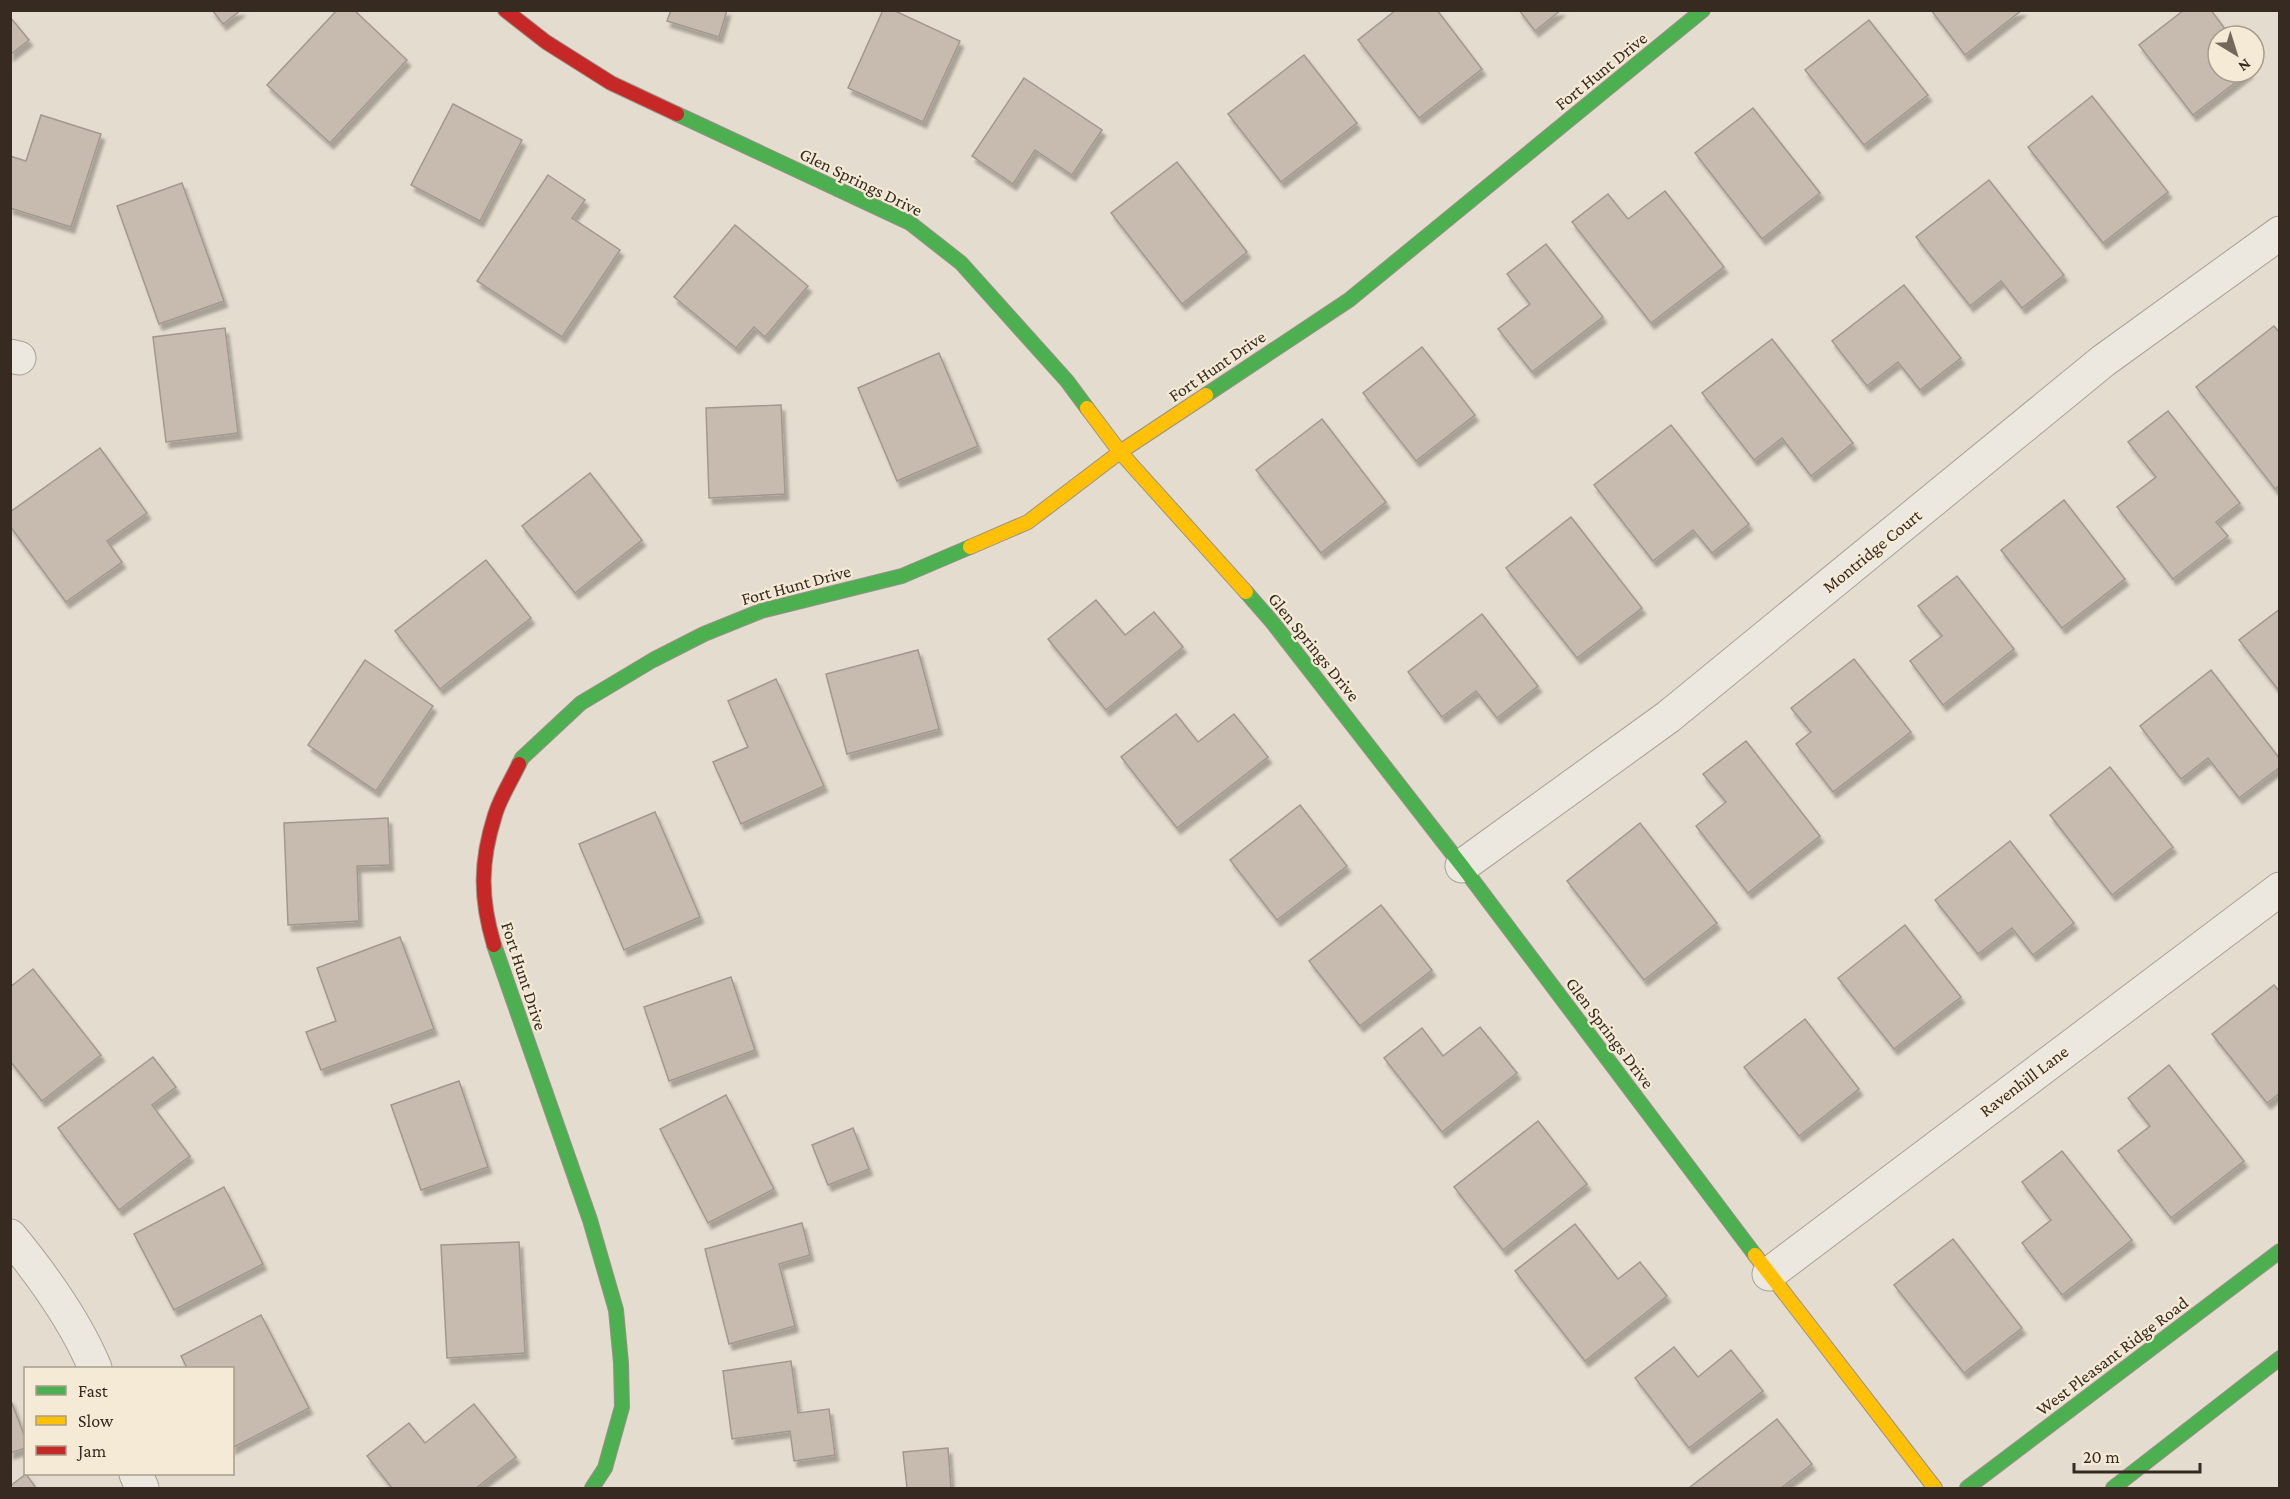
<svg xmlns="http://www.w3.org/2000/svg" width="2290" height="1499" font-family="'Crimson Pro',serif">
	<defs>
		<filter id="shadow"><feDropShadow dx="3.5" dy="6" stdDeviation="1.5" flood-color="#0004"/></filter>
	</defs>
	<rect width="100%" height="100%" fill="#e4dcce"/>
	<g fill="#c7bbaf" stroke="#a4988e" stroke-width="1.5" filter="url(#shadow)">
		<polygon points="212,10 241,10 223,24"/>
		<polygon points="337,10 354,10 407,60 330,143 267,85"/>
		<polygon points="671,10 727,10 719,37 667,21"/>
		<polygon points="883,10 893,10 960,41 923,122 848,88"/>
		<polygon points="1396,10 1437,10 1482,69 1419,118 1358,40"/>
		<polygon points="1519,10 1561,10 1535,31"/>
		<polygon points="1931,10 2022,10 1965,55"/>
		<polygon points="2184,10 2211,10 2230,36 2218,36 2218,72 2249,72 2193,115 2139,45"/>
		<polygon points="10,17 29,40 10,55"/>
		<polygon points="1869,20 1928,95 1864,145 1805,70"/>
		<polygon points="1304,55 1357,123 1281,182 1228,114"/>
		<polygon points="1024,78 1102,130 1072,175 1035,150 1013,184 972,156"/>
		<polygon points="2092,96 2168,192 2103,243 2028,147"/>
		<polygon points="453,104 522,140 480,221 411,185"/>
		<polygon points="1753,108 1820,193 1762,239 1695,153"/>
		<polygon points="41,115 101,134 71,227 10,208 10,156 26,161"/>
		<polygon points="1177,162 1247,252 1182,304 1111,213"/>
		<polygon points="548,175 585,200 572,218 620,250 562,337 477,281"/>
		<polygon points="1989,180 2064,275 2022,308 2001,281 1970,306 1916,237"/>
		<polygon points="182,183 224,301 159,324 117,206"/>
		<polygon points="1665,191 1724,267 1651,323 1572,222 1608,194 1628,219"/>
		<polygon points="735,225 808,286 765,337 754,327 736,348 674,297"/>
		<polygon points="1546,244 1603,317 1532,372 1498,329 1530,304 1507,274"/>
		<polygon points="1904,285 1961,358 1920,390 1898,362 1867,386 1832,341"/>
		<polygon points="2274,326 2280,333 2280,485 2275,489 2196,387"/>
		<polygon points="225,328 238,433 166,442 153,337"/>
		<polygon points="1772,339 1853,443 1811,476 1782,438 1754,460 1702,393"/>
		<polygon points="1422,347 1475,415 1416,461 1363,393"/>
		<polygon points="939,353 978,446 897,481 858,388"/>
		<polygon points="781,405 785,494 709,498 706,408"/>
		<polygon points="2168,411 2240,503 2216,522 2228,536 2173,579 2117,507 2156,477 2128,442"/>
		<polygon points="1322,419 1386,502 1321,553 1256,470"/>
		<polygon points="1671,425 1749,524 1712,553 1693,530 1653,561 1594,485"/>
		<polygon points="100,448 147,513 107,541 122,562 66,602 10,526 10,512"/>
		<polygon points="590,473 642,540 575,593 522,526"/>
		<polygon points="2064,500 2125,579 2062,628 2001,550"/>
		<polygon points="1571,517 1642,608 1577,658 1506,568"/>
		<polygon points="486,560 531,618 440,689 395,631"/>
		<polygon points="1957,576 2014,649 1943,705 1910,661 1942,636 1918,606"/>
		<polygon points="1096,600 1125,635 1154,612 1183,647 1106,710 1048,639"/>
		<polygon points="2280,609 2280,692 2239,640"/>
		<polygon points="1482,614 1538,686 1497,718 1476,691 1442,717 1408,672"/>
		<polygon points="918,650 939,729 847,754 826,674"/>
		<polygon points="1854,659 1911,732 1833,792 1796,744 1811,732 1791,708"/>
		<polygon points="365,660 433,706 376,791 308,745"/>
		<polygon points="2211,670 2280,759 2280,767 2239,798 2208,758 2181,779 2140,726"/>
		<polygon points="776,679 824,786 741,824 713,762 748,747 728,701"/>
		<polygon points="1176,714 1198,742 1234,714 1268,757 1177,828 1121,757"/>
		<polygon points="1746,741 1820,836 1748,893 1696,826 1726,802 1703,774"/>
		<polygon points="2110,767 2173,847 2112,895 2050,815"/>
		<polygon points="1300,805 1347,866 1277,920 1230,860"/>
		<polygon points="655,812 700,917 624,950 579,844"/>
		<polygon points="388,818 390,865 357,866 359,921 288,925 284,823"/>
		<polygon points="1640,823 1717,923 1644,980 1567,881"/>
		<polygon points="2010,841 2074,923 2033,955 2012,928 1978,954 1935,900"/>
		<polygon points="1381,905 1432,970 1360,1026 1309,961"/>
		<polygon points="1905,925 1961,997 1894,1049 1838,978"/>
		<polygon points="400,937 434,1029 321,1070 306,1032 336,1021 317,968"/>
		<polygon points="33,969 101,1055 42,1101 10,1061 10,987"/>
		<polygon points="731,977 755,1050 669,1081 644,1007"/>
		<polygon points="2274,985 2280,992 2280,1093 2267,1103 2212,1034"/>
		<polygon points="1805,1019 1859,1089 1799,1136 1744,1067"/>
		<polygon points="1480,1027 1517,1073 1442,1132 1384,1058 1422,1028 1443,1056"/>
		<polygon points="153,1057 176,1087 152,1105 190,1156 119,1210 58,1128"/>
		<polygon points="2169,1065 2244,1161 2171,1218 2118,1151 2150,1126 2128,1098"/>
		<polygon points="459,1081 488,1167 421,1190 391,1105"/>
		<polygon points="726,1095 774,1189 708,1223 660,1129"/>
		<polygon points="1538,1121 1587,1184 1503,1250 1454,1187"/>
		<polygon points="853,1128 869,1169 828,1185 812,1145"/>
		<polygon points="2062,1151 2132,1240 2062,1295 2022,1243 2051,1220 2022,1182"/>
		<polygon points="224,1187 263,1264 174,1310 134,1234"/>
		<polygon points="802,1223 810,1255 779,1264 795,1326 729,1344 705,1249"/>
		<polygon points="1575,1224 1618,1279 1640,1262 1667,1296 1585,1361 1515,1271"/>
		<polygon points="1953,1239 2022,1328 1964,1373 1894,1285"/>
		<polygon points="519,1242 525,1353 447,1358 441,1245"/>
		<polygon points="261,1315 309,1408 232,1448 232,1368 187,1368 181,1356"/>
		<polygon points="1674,1347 1698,1377 1731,1350 1763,1391 1689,1448 1635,1378"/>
		<polygon points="791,1361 798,1413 829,1409 835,1455 794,1461 790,1431 732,1439 723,1371"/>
		<polygon points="10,1398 26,1440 26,1448 10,1453"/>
		<polygon points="474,1404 516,1457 476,1488 392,1488 367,1456 409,1423 425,1443"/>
		<polygon points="1777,1419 1812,1464 1781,1488 1689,1488"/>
		<polygon points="948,1448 951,1488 907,1488 903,1452"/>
		<polygon points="26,1474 36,1488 10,1488 10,1486"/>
	</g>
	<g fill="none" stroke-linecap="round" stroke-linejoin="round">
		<g stroke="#a9a297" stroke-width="35">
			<g id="street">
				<polyline points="10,356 19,358"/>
				<polyline points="1462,866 1668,717 2103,361 2280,233"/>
				<path d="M10,1236C43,1276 75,1320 95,1368"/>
				<polyline points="1769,1274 2280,889"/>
				<polyline points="136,1474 142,1488"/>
			</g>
		</g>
		<g stroke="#999187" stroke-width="16">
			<g id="fast">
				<polyline points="677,114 910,223 961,263 1067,381 1087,408"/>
				<polyline points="1206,395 1349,300 1703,10"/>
				<polyline points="1246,592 1273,623 1462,866 1755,1255"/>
				<polyline points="519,764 522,758 581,703 653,660 704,634 761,611 902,576 970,547"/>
				<polyline points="494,945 590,1220 616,1310 621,1363 622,1407 605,1468 592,1488"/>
				<polyline points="1967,1488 2280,1251"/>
				<polyline points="2113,1488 2280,1358"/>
			</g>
		</g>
		<g stroke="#999187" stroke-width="16">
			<g id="slow">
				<polyline points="1087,408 1120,452 1246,592"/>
				<polyline points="970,547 1028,522 1120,452 1206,395"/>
				<polyline points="1755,1255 1935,1488"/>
			</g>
		</g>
		<g stroke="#999187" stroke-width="16">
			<g id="jam">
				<polyline points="505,10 546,42 611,83 677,114"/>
				<path d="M494,945C480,898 480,862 495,815C500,798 511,781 519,764"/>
			</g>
		</g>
		<use href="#street" stroke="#ece8e0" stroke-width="33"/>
		<use href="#fast" stroke="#4caf50" stroke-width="14"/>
		<use href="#slow" stroke="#ffc107" stroke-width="14"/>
		<use href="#jam" stroke="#c62828" stroke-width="14"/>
	</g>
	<g text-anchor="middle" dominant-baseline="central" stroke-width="4.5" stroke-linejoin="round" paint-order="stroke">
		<g font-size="18" fill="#372a20" stroke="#f4ead5">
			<text transform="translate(1601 71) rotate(-39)">Fort Hunt Drive</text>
			<text transform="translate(861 182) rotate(26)">Glen Springs Drive</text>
			<text transform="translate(1217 366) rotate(-34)">Fort Hunt Drive</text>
			<text transform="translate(1872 551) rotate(-39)">Montridge Court</text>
			<text transform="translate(796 585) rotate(-15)">Fort Hunt Drive</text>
			<text transform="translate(1314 647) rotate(51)">Glen Springs Drive</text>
			<text transform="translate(524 976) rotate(72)">Fort Hunt Drive</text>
			<text transform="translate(1610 1033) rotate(53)">Glen Springs Drive</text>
			<text transform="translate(2024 1081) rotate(-37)">Ravenhill Lane</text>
			<text transform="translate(2112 1356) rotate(-37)">West Pleasant Ridge Road</text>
		</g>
	</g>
	<rect width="2290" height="1499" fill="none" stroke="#372a20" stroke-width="24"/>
	<rect x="24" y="1367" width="210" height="108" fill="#f4ead5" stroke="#a89d8d" stroke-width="1.5"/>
	<rect x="36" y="1386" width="30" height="9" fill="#4caf50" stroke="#a89d8d" stroke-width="1.5"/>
	<text x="78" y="1397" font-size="18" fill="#372a20">Fast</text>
	<rect x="36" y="1416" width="30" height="9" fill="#ffc107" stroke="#a89d8d" stroke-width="1.5"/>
	<text x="78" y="1427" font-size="18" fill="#372a20">Slow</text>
	<rect x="36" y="1446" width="30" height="9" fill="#c62828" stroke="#a89d8d" stroke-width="1.5"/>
	<text x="78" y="1457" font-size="18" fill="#372a20">Jam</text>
	<g transform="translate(2236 54) rotate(142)"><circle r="28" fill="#f4ead5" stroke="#a89d8d" stroke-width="1.5"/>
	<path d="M0-4.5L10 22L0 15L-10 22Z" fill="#74685d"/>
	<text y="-9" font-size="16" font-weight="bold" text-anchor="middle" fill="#372a20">N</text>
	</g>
	<path d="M2074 1463v9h126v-9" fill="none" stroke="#372a20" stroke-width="3"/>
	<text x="2083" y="1463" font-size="18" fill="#372a20" stroke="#f4ead5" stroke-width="4.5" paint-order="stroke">20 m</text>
</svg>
